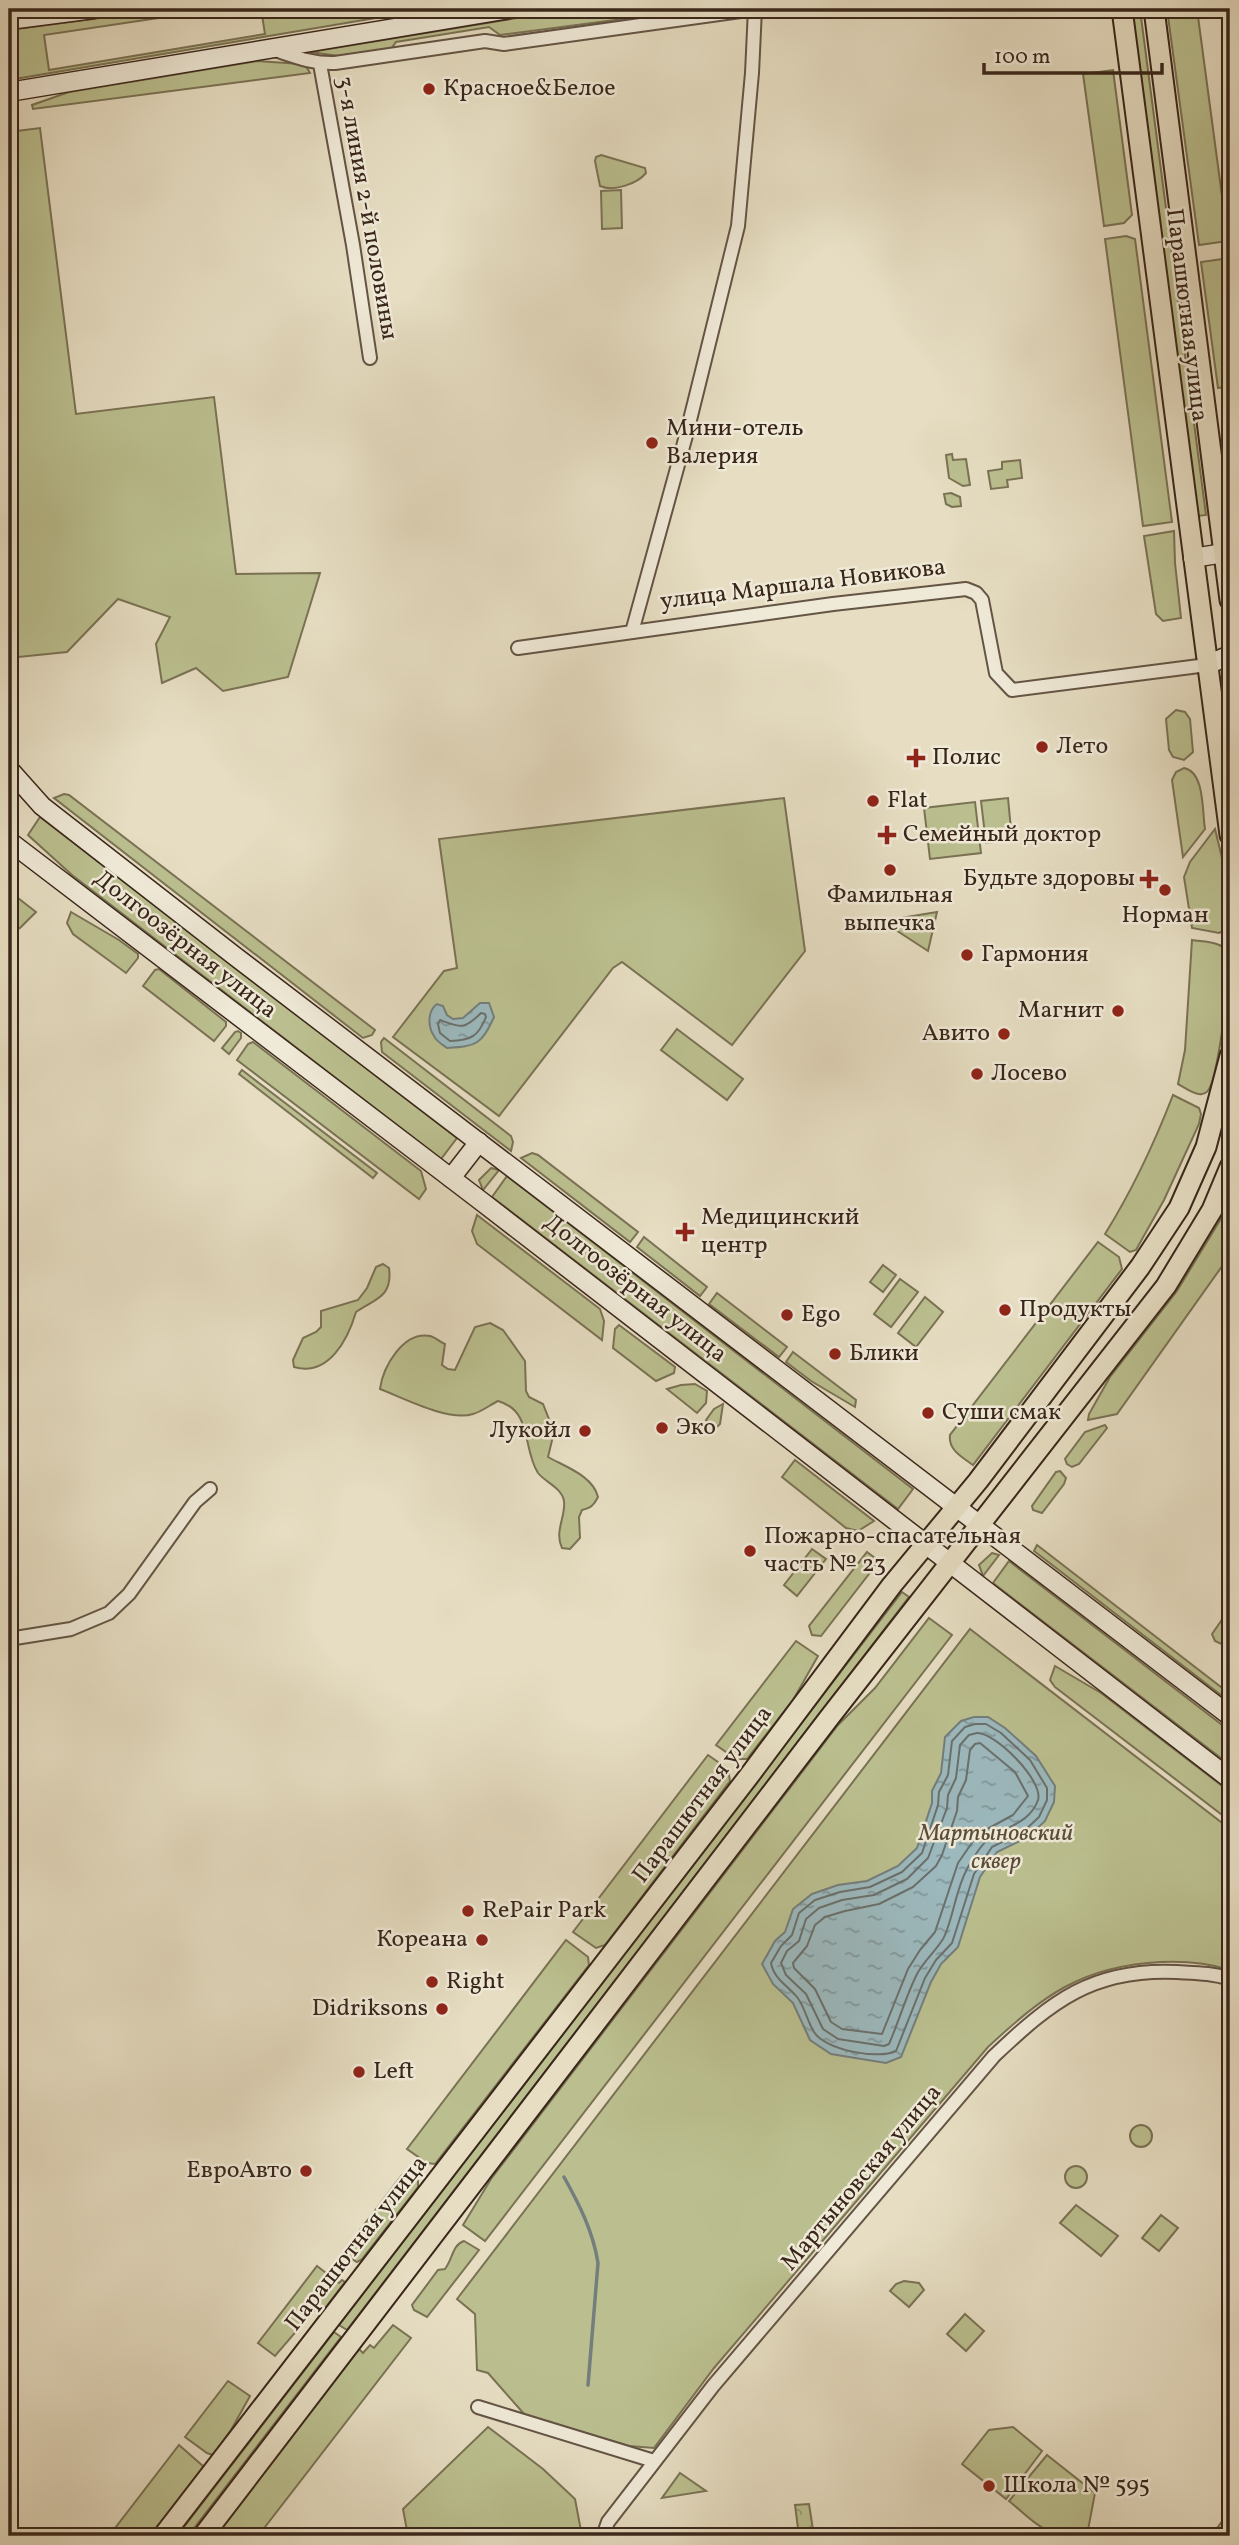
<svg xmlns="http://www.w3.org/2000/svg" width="1239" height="2545" font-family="Vollkorn,serif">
	<defs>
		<pattern id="forest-crowns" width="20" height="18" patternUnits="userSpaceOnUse" patternTransform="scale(1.75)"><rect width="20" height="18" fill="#bbbf8f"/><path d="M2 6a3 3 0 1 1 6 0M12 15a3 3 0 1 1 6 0" fill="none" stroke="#999b74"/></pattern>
		<pattern id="water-ripples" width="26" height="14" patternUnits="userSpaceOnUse" patternTransform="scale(1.75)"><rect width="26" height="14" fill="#9cb9be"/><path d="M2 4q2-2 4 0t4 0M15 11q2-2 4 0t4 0" fill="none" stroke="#80969a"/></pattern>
	</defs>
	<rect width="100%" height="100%" fill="#e6ddc2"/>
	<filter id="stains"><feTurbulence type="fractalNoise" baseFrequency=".00286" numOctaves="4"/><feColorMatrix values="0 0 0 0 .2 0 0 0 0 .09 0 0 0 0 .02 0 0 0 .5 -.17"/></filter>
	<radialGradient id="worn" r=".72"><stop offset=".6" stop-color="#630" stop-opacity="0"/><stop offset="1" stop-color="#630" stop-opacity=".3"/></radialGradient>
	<g fill="#bbbf8f" stroke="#7a7254" stroke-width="2">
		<polygon points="168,9 219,9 44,35 49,70 265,34 261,9 429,9 9,80 9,30"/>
		<polygon points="572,9 699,9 500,35 489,27 396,42 391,49 339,56 310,52"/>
		<polygon points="1132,9 1140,9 1206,515 1198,516"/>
		<polygon points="1167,9 1197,9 1228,241 1199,245"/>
		<polygon points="257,61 301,64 306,66 310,73 33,109 32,105 69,92"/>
		<polygon points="1113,70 1132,215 1124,223 1104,226 1083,74"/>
		<polygon points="40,128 76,414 214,397 236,574 320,573 288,677 223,691 196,668 162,683 156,644 170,617 118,599 67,652 9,658 9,132"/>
		<path d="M601,155L645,168L646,173C637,184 613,192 600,186L595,161L596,157Z"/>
		<polygon points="621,190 622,228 602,229 601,191"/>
		<polygon points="1126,236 1135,239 1172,522 1143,526 1105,239"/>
		<polygon points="1230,258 1230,386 1218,388 1201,262"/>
		<polygon points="952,454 953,460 966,459 970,485 963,486 949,478 946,455"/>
		<polygon points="1020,460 1022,478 1007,480 1008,487 991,489 988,471 1002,469 1002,462"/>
		<polygon points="951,493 960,497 961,506 952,507 946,504 944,494"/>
		<polygon points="1174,531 1175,563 1181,618 1163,621 1156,614 1144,536"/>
		<polygon points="1176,710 1185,712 1190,719 1193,752 1184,760 1173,757 1169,750 1166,719"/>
		<path d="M1184,768C1205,772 1202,811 1205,829L1183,857L1172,780L1176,772Z"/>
		<polygon points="64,794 69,795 375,1030 372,1035 363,1038 54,798"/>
		<polygon points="784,798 805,951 732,1045 622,962 613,968 499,1116 393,1037 444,971 457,968 439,839"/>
		<polygon points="1008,798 1012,840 986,843 981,801"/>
		<polygon points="975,802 981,853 930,859 924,808"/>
		<polygon points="40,817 457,1138 441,1159 72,875 28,835"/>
		<polygon points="1215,829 1223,862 1229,928 1219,933 1192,928 1184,877 1190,862"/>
		<polygon points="9,891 36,912 20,928 9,934"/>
		<polygon points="71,912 119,940 138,954 138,958 126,973 73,934 67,923"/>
		<polygon points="937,912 928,951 882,921"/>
		<path d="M1192,940C1202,942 1222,941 1227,952C1233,965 1218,1073 1210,1087C1209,1090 1206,1094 1202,1094C1195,1096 1184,1087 1178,1084L1185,1050Z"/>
		<polygon points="159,969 226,1022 226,1026 214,1041 143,986 155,970"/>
		<polygon points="677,1029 743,1079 727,1100 661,1050"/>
		<polygon points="238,1031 241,1033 241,1038 229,1054 222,1048 235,1032"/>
		<polygon points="384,1038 511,1136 513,1142 511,1151 382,1052 381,1042"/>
		<polygon points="253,1042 421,1171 426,1189 419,1199 237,1060 248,1044"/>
		<polygon points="242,1070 377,1173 373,1178 239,1074"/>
		<path d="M1173,1095L1199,1108L1201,1114L1199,1124L1164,1200L1136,1250L1130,1252L1105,1234C1133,1189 1154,1144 1173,1095Z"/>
		<polygon points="532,1153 538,1155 638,1232 630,1242 521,1158"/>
		<polygon points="491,1168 499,1170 483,1190 479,1180"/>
		<polygon points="507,1176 913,1489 898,1509 492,1197"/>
		<polygon points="477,1215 600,1309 604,1321 602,1340 477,1244 472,1231"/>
		<polygon points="1222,1217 1230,1220 1230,1255 1117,1414 1088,1420 1089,1414 1110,1377 1177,1291"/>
		<polygon points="644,1237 707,1287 700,1296 637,1247"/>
		<path d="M1098,1242L1119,1257L1122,1269L973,1465C962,1457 948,1450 950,1435Z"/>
		<path d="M383,1264L389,1268C393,1297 375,1299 356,1312C348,1339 329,1377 294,1367L293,1360L303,1338L316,1332L321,1327V1311L358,1300L367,1288L376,1267Z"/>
		<polygon points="883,1265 896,1275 883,1292 870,1282"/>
		<polygon points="900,1279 918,1292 891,1327 874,1314"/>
		<polygon points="717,1293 787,1347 779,1357 709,1304"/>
		<polygon points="925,1297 943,1312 916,1347 898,1333"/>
		<path d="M490,1323L503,1330L525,1361L526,1391L529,1397L543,1404L554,1432L548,1457C566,1467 593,1476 598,1497C594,1505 591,1508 582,1510L579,1517L580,1538L570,1549L562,1548C554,1531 566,1517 564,1501C562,1488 545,1482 538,1473C522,1448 533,1411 498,1401C490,1405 481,1412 473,1414C449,1422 403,1398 380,1389C383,1367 403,1331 430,1336C435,1337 440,1342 445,1344L442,1365L448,1369L455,1370L475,1327Z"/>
		<polygon points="619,1325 675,1367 674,1373 656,1381 613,1348 615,1329"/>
		<polygon points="793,1352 856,1400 855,1407 811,1381 786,1362"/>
		<polygon points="695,1384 707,1391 706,1403 697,1413 667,1389 681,1385"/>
		<polygon points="723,1404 720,1424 716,1428 706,1420 714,1409"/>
		<polygon points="1105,1425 1107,1428 1079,1464 1072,1467 1067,1464 1065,1459 1085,1432"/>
		<polygon points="795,1460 874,1521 858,1531 846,1528 782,1477"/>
		<polygon points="1060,1471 1066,1478 1064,1484 1042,1513 1033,1510 1032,1506 1056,1472"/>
		<polygon points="1037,1545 1230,1694 1230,1702 1034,1551"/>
		<polygon points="812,1549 826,1559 797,1596 784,1585"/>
		<polygon points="867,1552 879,1561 821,1636 812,1635 809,1626"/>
		<polygon points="992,1553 999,1555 983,1576 979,1565"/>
		<polygon points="1009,1561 1230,1731 1230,1765 993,1583"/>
		<polygon points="902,1592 909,1597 347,2330 339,2325"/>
		<polygon points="1230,1608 1230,1648 1215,1641 1212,1634"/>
		<polygon points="929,1618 952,1635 485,2241 463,2225 491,2179 838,1725 875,1688"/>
		<path d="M970,1629L1230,1829V1970C1208,1963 1184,1961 1161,1962C1082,1966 1044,1995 988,2047L714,2368L654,2448L629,2446L525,2415L488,2373L477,2370L475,2314L457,2299Z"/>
		<polygon points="796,1641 818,1656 793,1700 747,1759 736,1759 716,1745"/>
		<polygon points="1055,1666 1101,1693 1230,1792 1230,1821 1055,1687 1050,1680"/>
		<polygon points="708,1755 728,1769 730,1781 605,1945 596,1948 573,1932"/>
		<polygon points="566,1940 588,1957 589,1965 435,2164 427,2163 407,2149"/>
		<circle cx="1141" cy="2136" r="11"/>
		<circle cx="1076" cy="2177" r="11"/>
		<path d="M408,2173L414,2175L418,2181V2187L362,2259L357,2262C349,2258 347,2256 347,2247L402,2175Z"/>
		<polygon points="1076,2205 1118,2236 1101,2256 1060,2223"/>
		<polygon points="1161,2215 1178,2228 1159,2251 1142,2238"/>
		<path d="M464,2241L479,2250L427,2317L414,2310L412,2305L438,2270L445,2269C453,2259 452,2245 464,2241Z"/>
		<polygon points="317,2266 339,2283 342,2280 345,2282 323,2311 317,2307 275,2356 258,2343"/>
		<polygon points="904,2281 919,2283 924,2290 909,2307 890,2291 896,2284"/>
		<polygon points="965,2314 984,2331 966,2351 947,2334"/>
		<polygon points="393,2325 411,2338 258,2536 215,2536 359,2349 363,2353 370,2345 374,2348"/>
		<polygon points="334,2332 341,2337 188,2536 177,2536"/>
		<polygon points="228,2381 250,2396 231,2430 213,2455 207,2453 185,2437"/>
		<polygon points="488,2427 543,2469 575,2499 582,2536 408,2536 403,2509"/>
		<polygon points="1013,2427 1042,2451 1006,2499 962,2464 989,2430"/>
		<polygon points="179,2445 204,2467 150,2536 109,2536"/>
		<path d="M1047,2455L1095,2493L1088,2530C1052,2545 1036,2523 1009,2501Z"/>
		<polygon points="680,2473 706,2491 662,2498"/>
		<polygon points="1230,2511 1228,2536 1211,2536"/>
	</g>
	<polygon fill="url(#forest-crowns)" stroke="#7a7254" stroke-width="2" points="809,2504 814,2536 799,2536 795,2505"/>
	<g fill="url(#water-ripples)" stroke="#747e7c" stroke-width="2">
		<path d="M480,1003H489L494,1017C481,1045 477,1046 447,1048C443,1045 436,1041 434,1036C428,1027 427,1011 437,1004L443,1006L447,1015L453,1019L463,1018Z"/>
		<polygon points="974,1717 988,1717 1005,1728 1036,1756 1055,1786 1054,1802 1045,1821 1028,1837 997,1852 980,1877 958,1947 941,1964 931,1982 901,2057 886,2063 831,2054 810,2040 793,2003 773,1984 762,1964 775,1941 785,1932 793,1909 812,1894 838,1885 867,1881 898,1866 917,1848 932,1803 932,1791 941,1773 945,1737 961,1721"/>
	</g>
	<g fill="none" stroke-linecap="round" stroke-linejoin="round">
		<g stroke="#6a706c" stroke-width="2">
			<path d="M481,1013L485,1014L486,1017C478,1037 471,1040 450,1041L440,1033L438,1024L440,1020C460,1027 463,1031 481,1013Z"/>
			<path d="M975,1724H986L1001,1733L1030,1760L1047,1788V1800L1039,1817L1024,1831L992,1847L974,1874L952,1943L936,1960L925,1978L896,2051C878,2060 825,2050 814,2032C807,2021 805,2007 797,1997C787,1985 774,1979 771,1963L781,1946L792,1935L799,1913L815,1900L840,1892L870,1887L902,1872L922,1853L938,1805L939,1792L948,1775L952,1741L965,1727Z"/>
			<path d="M977,1733C995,1732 1044,1781 1038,1800C1030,1823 1007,1826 989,1839C980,1845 972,1860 967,1869C956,1889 954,1914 945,1935C941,1946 924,1960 917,1974C906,1996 899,2021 889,2044L884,2046L838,2039L823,2029L806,1994L786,1975L781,1963L787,1951L799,1941L806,1919L819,1908L842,1900L874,1895L907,1879L928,1858L947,1808L948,1795L956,1778L960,1745L969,1735Z"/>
			<polygon points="980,1743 1015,1772 1028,1796 1013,1815 978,1834 958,1863 935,1932 920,1950 908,1969 882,2034 842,2029 831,2022 815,1989 794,1968 793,1963 807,1946 815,1925 825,1917 845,1911 879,1904 913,1887 936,1866 942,1855 957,1811 958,1797 966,1780 970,1750 975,1744"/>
		</g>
		<path stroke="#747e7c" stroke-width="3.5" d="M564,2177C579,2204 593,2231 598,2263L588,2385"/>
		<g stroke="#645444" stroke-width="16">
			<g id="street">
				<path d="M275,50C296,57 313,64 335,63L485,41L504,44L755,9L752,73L738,226L687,432L632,632"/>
				<polyline points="320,64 353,245 370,358"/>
				<polyline points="518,648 833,604 966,589 976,593 982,600 996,673 1012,690 1207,665"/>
				<polyline points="9,1639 71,1629 109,1613 129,1594 195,1502 210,1489"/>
				<polyline points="478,2407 654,2461"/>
				<path d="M603,2536L608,2522L713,2386L994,2056C1052,2001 1093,1968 1177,1972C1195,1973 1213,1973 1230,1979"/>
			</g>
		</g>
		<g stroke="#39261a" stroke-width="21">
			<g id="secondary">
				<polyline points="9,20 94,9"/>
				<polyline points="9,92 510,9"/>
				<polyline points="1193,558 1230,552"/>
				<polyline points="1207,665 1230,655"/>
				<polyline points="9,769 42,806 236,957 1230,1716"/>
				<polyline points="9,841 481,1201 1230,1779"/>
				<polyline points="451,1178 479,1142"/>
			</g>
		</g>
		<g stroke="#39261a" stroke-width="23">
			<g id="primary">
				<polyline points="1122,9 1230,835"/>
				<polyline points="1154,9 1230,600"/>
				<polyline points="163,2536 749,1776 892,1585 978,1481 1140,1267 1179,1208 1206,1147 1230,1056"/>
				<polyline points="203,2536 829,1718 1166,1286 1212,1210 1230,1167"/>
			</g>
		</g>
		<use href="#street" stroke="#efe9d7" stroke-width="12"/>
		<use href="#secondary" stroke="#efe9d7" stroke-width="18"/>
		<use href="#primary" stroke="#e6ddc2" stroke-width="19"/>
	</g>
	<g fill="#8f2418" stroke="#efe9d7" stroke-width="2.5">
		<circle cx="429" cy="89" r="7"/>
		<circle cx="652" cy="443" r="7"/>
		<circle cx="1042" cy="747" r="7"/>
		<path d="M912.5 747.5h7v7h7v7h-7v7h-7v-7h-7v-7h7z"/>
		<circle cx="873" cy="801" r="7"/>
		<path d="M883.5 824.5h7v7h7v7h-7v7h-7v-7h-7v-7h7z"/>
		<circle cx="890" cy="870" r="7"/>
		<path d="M1145.5 868.5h7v7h7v7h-7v7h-7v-7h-7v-7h7z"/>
		<circle cx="1165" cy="890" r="7"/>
		<circle cx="967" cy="955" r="7"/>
		<circle cx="1118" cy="1011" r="7"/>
		<circle cx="1004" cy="1034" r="7"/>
		<circle cx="977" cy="1074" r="7"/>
		<path d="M681.5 1221.5h7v7h7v7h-7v7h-7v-7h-7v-7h7z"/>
		<circle cx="1005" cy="1310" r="7"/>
		<circle cx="787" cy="1315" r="7"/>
		<circle cx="835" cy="1354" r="7"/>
		<circle cx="928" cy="1413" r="7"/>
		<circle cx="662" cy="1428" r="7"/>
		<circle cx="585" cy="1431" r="7"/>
		<circle cx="750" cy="1551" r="7"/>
		<circle cx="468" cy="1911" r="7"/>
		<circle cx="482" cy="1940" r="7"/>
		<circle cx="432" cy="1982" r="7"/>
		<circle cx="442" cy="2009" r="7"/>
		<circle cx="359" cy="2072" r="7"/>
		<circle cx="306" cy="2171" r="7"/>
		<circle cx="989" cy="2486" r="7"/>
	</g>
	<g text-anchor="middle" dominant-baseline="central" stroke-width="5" stroke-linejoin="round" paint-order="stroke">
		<g font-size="24" fill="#39261a" stroke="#efe9d7" text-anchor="start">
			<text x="443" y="89">Красное&amp;Белое</text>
			<text x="666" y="429">Мини-отель<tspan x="666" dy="28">Валерия</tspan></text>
			<text x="1056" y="747">Лето</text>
			<text x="932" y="758">Полис</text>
			<text x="887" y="801">Flat</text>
			<text x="903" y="835">Семейный доктор</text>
			<text x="1135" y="879" text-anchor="end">Будьте здоровы</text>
			<text x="890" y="896" text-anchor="middle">Фамильная<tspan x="890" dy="28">выпечка</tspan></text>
			<text x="1165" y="916" text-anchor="middle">Норман</text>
			<text x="981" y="955">Гармония</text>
			<text x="1104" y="1011" text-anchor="end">Магнит</text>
			<text x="990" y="1034" text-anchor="end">Авито</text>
			<text x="991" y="1074">Лосево</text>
			<text x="701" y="1218">Медицинский<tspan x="701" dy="28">центр</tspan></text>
			<text x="1019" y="1310">Продукты</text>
			<text x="801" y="1315">Ego</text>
			<text x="849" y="1354">Блики</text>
			<text x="942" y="1413">Суши смак</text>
			<text x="676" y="1428">Эко</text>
			<text x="571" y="1431" text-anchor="end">Лукойл</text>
			<text x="764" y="1537">Пожарно-спасательная<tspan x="764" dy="28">часть № 23</tspan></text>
			<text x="482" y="1911">RePair Park</text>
			<text x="468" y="1940" text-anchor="end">Кореана</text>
			<text x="446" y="1982">Right</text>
			<text x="428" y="2009" text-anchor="end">Didriksons</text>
			<text x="373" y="2072">Left</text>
			<text x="292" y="2171" text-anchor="end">ЕвроАвто</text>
			<text x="1003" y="2486">Школа № 595</text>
		</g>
		<g font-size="24" fill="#39261a" stroke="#efe9d7">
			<text transform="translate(366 208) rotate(80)">3-я линия 2-й половины</text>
			<text transform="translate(1186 315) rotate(83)">Парашютная улица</text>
			<text transform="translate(803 585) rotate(-7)">улица Маршала Новикова</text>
			<text transform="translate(185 945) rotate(38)">Долгоозёрная улица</text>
			<text transform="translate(635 1289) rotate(38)">Долгоозёрная улица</text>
			<text transform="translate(703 1795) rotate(-53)">Парашютная улица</text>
			<text transform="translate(862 2178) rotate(-50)">Мартыновская улица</text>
			<text transform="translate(357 2244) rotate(-52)">Парашютная улица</text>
		</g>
		<g font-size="24" font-style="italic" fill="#5a4c37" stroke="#efe9d7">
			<text x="996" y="1834">Мартыновский<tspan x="996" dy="28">сквер</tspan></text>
		</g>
	</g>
	<rect width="1239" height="2545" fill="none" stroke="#e6ddc2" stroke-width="35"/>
	<rect x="10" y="10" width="1218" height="2524" fill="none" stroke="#39261a" stroke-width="3.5"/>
	<rect x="18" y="18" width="1204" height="2510" fill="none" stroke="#39261a" stroke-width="2"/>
	<path d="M984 63v10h178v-10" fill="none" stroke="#39261a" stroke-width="3.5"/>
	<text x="994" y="63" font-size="21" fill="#39261a" stroke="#efe9d7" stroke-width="5" paint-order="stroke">100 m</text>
	<rect width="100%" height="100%" filter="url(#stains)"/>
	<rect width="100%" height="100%" fill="url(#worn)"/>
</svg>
